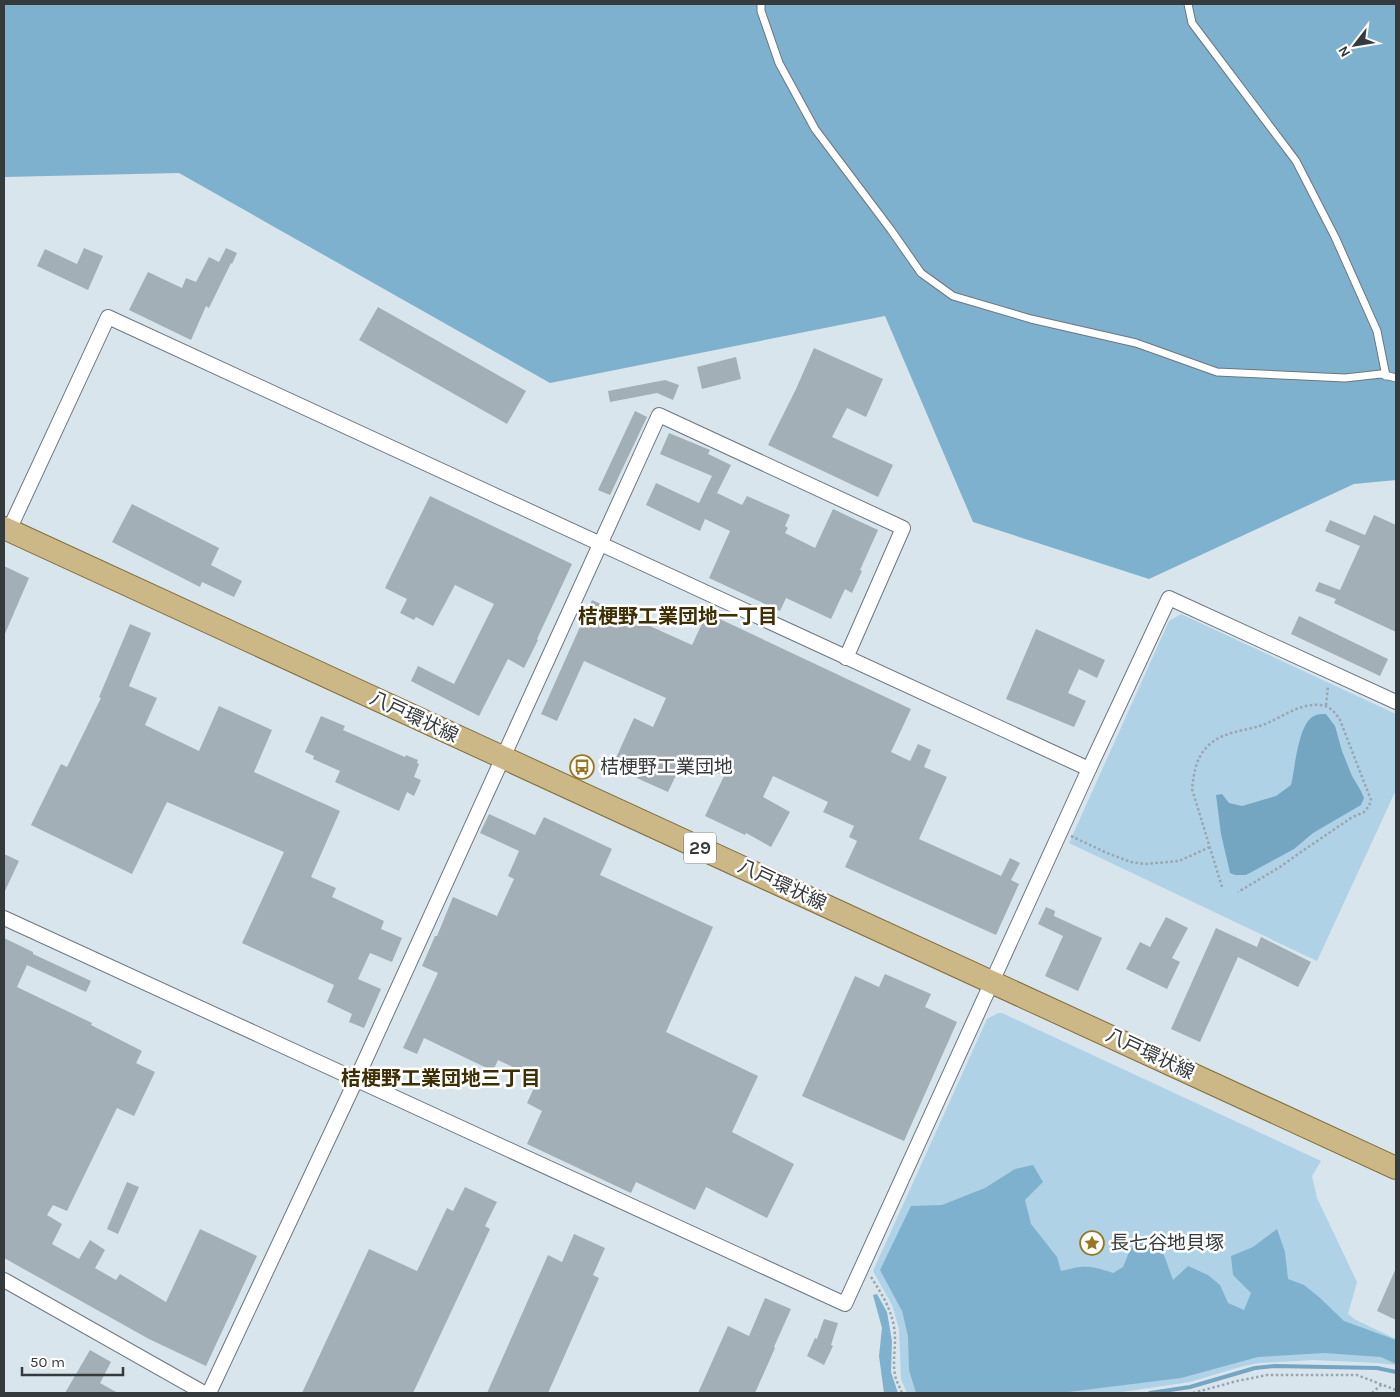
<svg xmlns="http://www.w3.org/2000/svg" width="1400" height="1397" font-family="Karla,'Noto Sans JP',sans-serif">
	<rect width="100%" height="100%" fill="#d9e5ed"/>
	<g fill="#afd2e7">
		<polygon points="1181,614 1396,714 1396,790 1317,961 1069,843 1169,621"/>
		<polygon points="998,1013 1002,1013 1321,1161 1312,1176 1317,1198 1357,1282 1348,1314 1356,1320 1396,1339 1396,1365 1377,1363 1314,1360 1259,1363 1240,1367 1190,1382 1115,1393 907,1393 901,1379 899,1329 892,1305 873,1271 987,1019"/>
	</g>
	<g fill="#7eb1cd">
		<polygon points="4,4 1396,4 1396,480 1354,484 1149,579 973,522 885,316 550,383 179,173 4,177"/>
		<path d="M1033,1165L1043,1182L1025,1200L1031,1224L1057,1257L1061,1271C1085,1265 1089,1265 1113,1273L1123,1267L1130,1250L1140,1239L1164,1255L1173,1280L1188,1266L1208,1275L1220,1285L1228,1303L1244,1310L1251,1293L1233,1275L1231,1256L1253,1247L1277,1229L1285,1252L1288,1279L1304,1285L1319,1297L1344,1321L1396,1340V1364L1381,1357L1324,1353L1258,1357L1181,1378L1060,1393H916L909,1370L908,1336L902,1311L880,1270L911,1206L942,1205L985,1188L1015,1169Z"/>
		<polygon points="877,1294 887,1312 892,1341 891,1372 898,1393 884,1393 879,1356 882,1328 873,1295"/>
	</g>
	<path fill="#74a6c2" d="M1326,714L1335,726L1342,751L1352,776L1361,791L1364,798L1361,805L1313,833L1294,849L1246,875H1235L1230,873L1221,834L1216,795L1222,794L1229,803L1242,806L1276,796L1291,785C1295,770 1298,723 1314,716C1317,714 1322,714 1326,714Z"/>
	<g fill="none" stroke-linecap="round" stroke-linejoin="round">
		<polyline stroke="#74a6c2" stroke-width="4" points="1150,1393 1190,1387 1255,1368 1275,1366 1377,1368 1396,1372"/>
	</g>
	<g fill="#a3afb6">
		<polygon points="84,248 103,256 88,290 37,266 45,249 77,264"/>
		<polygon points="226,248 237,253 232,264 231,263 209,308 206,306 191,340 129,310 148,272 182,288 186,278 196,282 209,257 219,262"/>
		<polygon points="378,307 526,391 507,424 359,340"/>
		<polygon points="814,348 883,379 866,417 847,408 832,437 893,465 878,497 768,445 796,389"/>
		<polygon points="736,357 741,379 702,389 697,367"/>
		<polygon points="665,380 679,385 673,400 657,393 610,402 608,391"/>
		<polygon points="635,411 647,417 610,495 598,490"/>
		<polygon points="669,433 710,450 708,454 731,465 717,493 742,505 747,496 790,515 785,526 788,528 785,533 815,548 833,509 878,530 860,570 862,571 852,593 845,589 831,619 786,598 780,611 709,578 730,531 705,519 700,531 646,505 656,483 699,503 712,476 660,454"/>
		<polygon points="430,496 572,564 537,639 538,640 524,668 508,659 479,716 411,681 418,666 454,684 494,604 455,585 433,626 416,617 414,620 400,613 407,599 385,588"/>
		<polygon points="132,504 219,548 211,565 242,581 234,597 202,582 200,587 112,542"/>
		<polygon points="1374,515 1396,525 1396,632 1334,603 1336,599 1315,591 1319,582 1340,590 1360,546 1325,531 1330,520 1365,535"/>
		<polygon points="4,566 29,578 4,636"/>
		<polygon points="592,600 692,645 707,613 911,709 891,752 910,761 918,744 931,750 924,767 947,777 919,839 1001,876 1010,858 1020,863 1011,880 1019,884 996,935 845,867 857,841 849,837 854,826 823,812 828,802 773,776 763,797 790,812 771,847 746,833 745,835 705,816 724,776 684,758 668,792 612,767 634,718 653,727 666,698 584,661 557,721 541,714"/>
		<polygon points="1299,616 1388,659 1380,676 1291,634"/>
		<polygon points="130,624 151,633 129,686 157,698 145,725 199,751 219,706 272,730 254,772 340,811 311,877 336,888 332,897 384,921 381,929 402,938 392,962 370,953 358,979 381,989 364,1028 349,1022 352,1014 327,1002 334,985 242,943 284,852 167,802 132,874 31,825 61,764 67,767 101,698 99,697"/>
		<polygon points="1036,629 1105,660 1097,678 1079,669 1068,693 1086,701 1074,727 1006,699"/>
		<polygon points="321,716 345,726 343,730 405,757 406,755 418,760 417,763 419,764 414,777 421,780 414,796 407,792 399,811 335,782 340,771 313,759 314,756 305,752"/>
		<polygon points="489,814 535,835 544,817 612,849 600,875 713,927 666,1032 758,1076 732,1132 794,1164 767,1218 706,1187 695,1210 636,1182 631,1193 527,1144 542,1111 527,1103 538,1079 498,1060 493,1071 424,1038 417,1054 403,1048 438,973 422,966 435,936 437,936 453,897 497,916 514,879 508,876 519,851 480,833"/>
		<polygon points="4,854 19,861 4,893"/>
		<polygon points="1046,907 1055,911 1054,916 1102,938 1078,991 1045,976 1063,936 1038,924"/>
		<polygon points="1166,917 1188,928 1172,958 1180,962 1167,989 1126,969 1140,942 1150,947"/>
		<polygon points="1216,928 1257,947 1261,937 1311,962 1298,987 1238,957 1200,1042 1171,1029"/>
		<polygon points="4,938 33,952 33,954 91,981 86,992 27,965 17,987 92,1023 91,1025 142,1051 136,1063 155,1072 134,1116 117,1108 67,1211 53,1205 47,1215 62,1224 52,1244 79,1259 90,1240 105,1250 95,1268 116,1280 120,1274 166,1302 200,1229 257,1256 206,1366 149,1339 4,1258"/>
		<polygon points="885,974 931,994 925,1007 957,1022 904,1141 802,1096 855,976 879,987"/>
		<polygon points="127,1182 139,1187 118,1234 107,1229"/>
		<polygon points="465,1187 497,1202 485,1226 490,1229 413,1393 302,1393 369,1249 417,1271 447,1208 453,1211"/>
		<polygon points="574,1234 605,1248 593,1275 599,1278 548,1393 487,1393 548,1255 562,1262"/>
		<polygon points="1396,1268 1396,1320 1377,1311"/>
		<polygon points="765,1298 791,1309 774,1347 775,1348 755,1393 698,1393 728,1326 749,1336"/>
		<polygon points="824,1319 838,1323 831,1345 833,1346 824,1365 807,1356 815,1338 817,1339"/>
		<polygon points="90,1350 111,1362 100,1383 118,1393 65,1393"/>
	</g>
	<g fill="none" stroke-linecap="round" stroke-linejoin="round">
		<g stroke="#6c777e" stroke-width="9">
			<g id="lane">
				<polyline points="761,4 761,11 779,63 815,129 891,230 921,273 953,296 1031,319 1136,343 1217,372 1345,378 1381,374 1396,378"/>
				<polyline points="1188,4 1192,23 1296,161 1335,237 1377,331 1386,376"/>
			</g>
		</g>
		<g stroke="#6c777e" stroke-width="16">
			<g id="street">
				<polyline points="9,530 108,317 1089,769"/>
				<polyline points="4,918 845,1304 1089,769 1169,598 1396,702"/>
				<polyline points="4,1280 204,1393"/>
				<polyline points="209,1393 356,1080 659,415 903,528 846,658"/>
			</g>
		</g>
		<g stroke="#816d38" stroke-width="24">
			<polyline id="primary" points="4,528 1396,1168"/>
		</g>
		<g stroke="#9ba5ab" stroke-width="2.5" stroke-dasharray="2.5 2.5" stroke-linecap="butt">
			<polyline points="1326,705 1328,686"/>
			<polyline points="1071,836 1107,853 1131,862 1145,864 1179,861 1210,847"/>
			<path d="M1222,887L1192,789C1194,772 1196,756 1210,744C1225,731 1245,731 1263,725C1281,718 1299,703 1320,705C1330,706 1335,712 1340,720L1371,800L1369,806L1364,812L1351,818L1301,852L1280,867L1238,892"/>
			<path d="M871,1277C881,1293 891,1308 894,1327C897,1343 892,1359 895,1375C896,1381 900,1387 902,1393"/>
			<polyline points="1193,1393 1237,1381 1267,1375 1357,1375 1396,1390"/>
			<polyline points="1372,1393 1382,1384"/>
		</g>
		<use href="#lane" stroke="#fff" stroke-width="7"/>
		<use href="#street" stroke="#fff" stroke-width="14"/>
		<use href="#primary" stroke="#ccb886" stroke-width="22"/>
	</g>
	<defs>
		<g id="bus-ring" transform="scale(1.25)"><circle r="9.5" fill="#fff" stroke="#987720" stroke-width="1.5"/><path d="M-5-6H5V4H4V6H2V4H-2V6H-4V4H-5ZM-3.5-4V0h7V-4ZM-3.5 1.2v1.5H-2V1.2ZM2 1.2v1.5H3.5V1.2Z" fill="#987720"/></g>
		<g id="sight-ring" transform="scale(1.25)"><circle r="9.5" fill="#fff" stroke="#987720" stroke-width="1.5"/><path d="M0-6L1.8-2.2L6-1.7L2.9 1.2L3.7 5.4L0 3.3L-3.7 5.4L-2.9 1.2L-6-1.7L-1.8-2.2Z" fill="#987720"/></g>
	</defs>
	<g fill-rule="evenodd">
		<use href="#bus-ring" x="582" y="767"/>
		<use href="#sight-ring" x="1092" y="1243"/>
	</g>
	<g text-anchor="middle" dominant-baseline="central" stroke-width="5" stroke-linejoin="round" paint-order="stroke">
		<rect fill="#fff" stroke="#727577" stroke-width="1" x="684" y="832.5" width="32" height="31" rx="4"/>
		<g font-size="18" font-weight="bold" fill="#353a3d">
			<text x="700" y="848">29</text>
		</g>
		<g font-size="19" fill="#353a3d" stroke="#fff">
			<text transform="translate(414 717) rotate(25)">八戸環状線</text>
			<text transform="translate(782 885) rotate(25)">八戸環状線</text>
			<text transform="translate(1150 1054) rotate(25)">八戸環状線</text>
		</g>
		<g font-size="19" fill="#353a3d" stroke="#fff" text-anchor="start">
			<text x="600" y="767">桔梗野工業団地</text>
			<text x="1110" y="1243">長七谷地貝塚</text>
		</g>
		<g font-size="20" font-weight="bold" fill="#3d2e04" stroke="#fff">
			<text x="678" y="616">桔梗野工業団地一丁目</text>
			<text x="441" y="1078">桔梗野工業団地三丁目</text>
		</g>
	</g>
	<rect width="1400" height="1397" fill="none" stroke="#353a3d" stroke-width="10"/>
	<g transform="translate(1355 45) rotate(239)" stroke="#ffffff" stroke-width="4" paint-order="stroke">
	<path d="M0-4L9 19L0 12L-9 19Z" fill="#353a3d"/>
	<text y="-8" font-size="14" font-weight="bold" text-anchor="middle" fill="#353a3d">N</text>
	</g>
	<path d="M22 1367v8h101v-8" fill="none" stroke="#353a3d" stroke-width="2.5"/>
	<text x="30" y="1367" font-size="15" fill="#353a3d" stroke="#ffffff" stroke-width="4" paint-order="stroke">50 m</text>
</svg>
